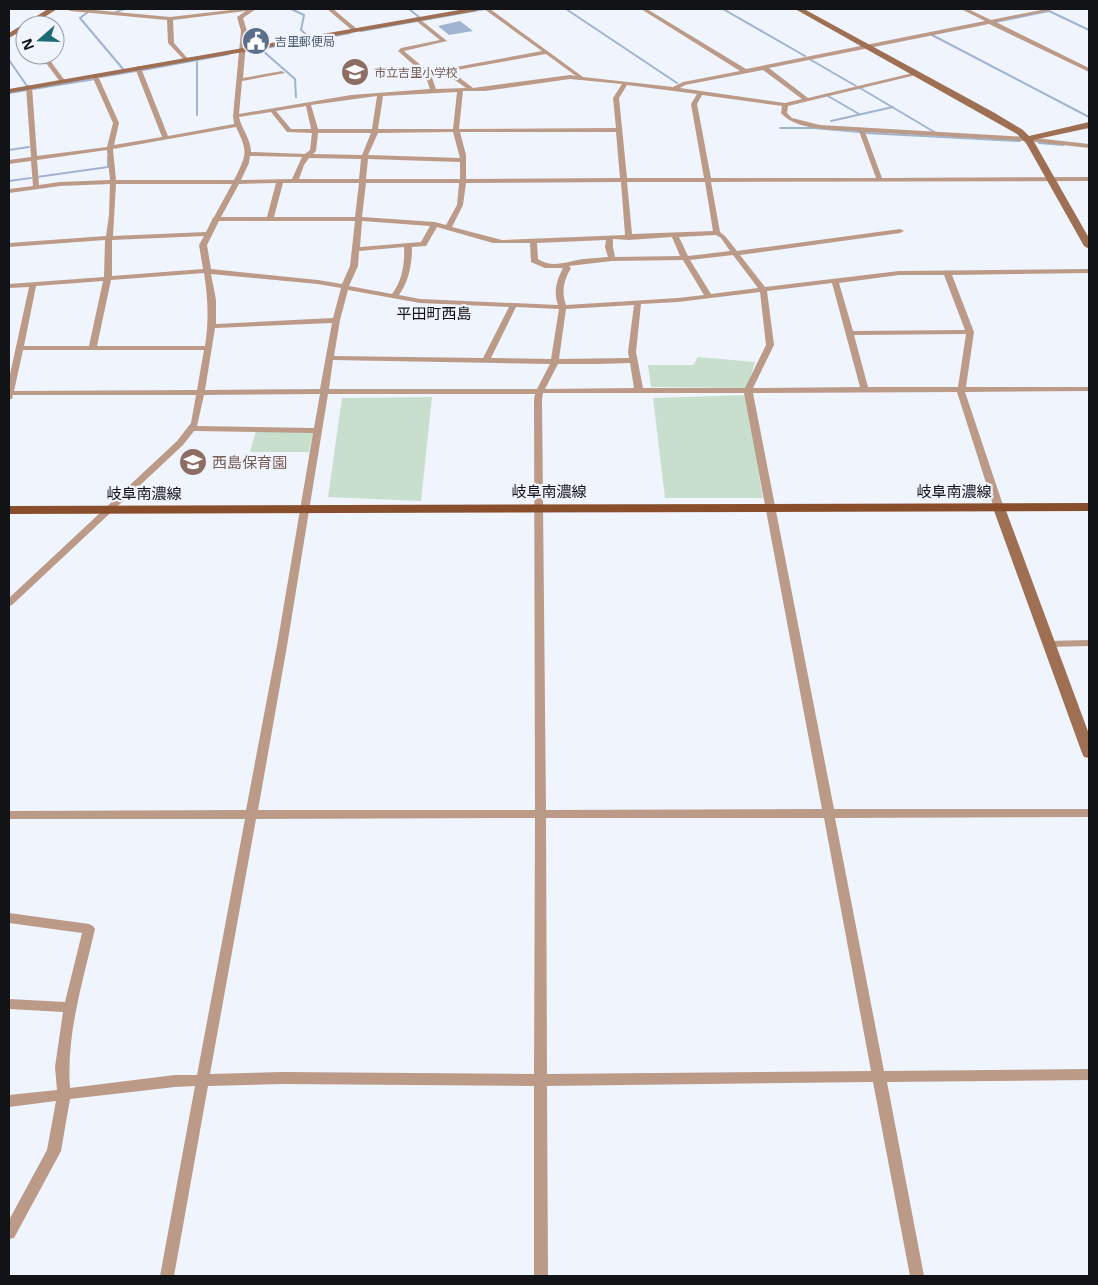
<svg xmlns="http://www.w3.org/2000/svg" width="1098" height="1285" font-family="'Open Sans','Noto Sans JP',sans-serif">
	<rect width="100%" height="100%" fill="#f0f4fd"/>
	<g fill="#c8dfce">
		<polygon points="698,357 755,362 747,388 651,387 648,365 693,365"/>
		<polygon points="746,395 763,498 665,498 653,398"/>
		<polygon points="432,397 421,501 328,497 342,398"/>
		<polygon points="256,431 313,432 309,452 250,452"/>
	</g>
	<polygon fill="#a0b3d1" points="460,21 473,31 449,35 438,26"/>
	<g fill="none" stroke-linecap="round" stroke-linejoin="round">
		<g stroke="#a0b3d1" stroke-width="2">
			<polyline points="83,9 92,10"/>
			<polyline points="291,9 304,15 301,30 309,37"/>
			<polyline points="409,9 419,17"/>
			<polyline points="566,9 677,83"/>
			<polyline points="723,9 805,56"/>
			<polyline points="1049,11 1089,30"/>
			<polyline points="88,12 80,18 123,69"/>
			<polyline points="116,12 124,9"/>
			<polyline points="423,20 485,9"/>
			<polyline points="995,22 1049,11"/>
			<polyline points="361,31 417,21"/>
			<polyline points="932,35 1089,117"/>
			<polyline points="297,43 350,33"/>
			<polyline points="259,49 287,44"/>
			<polyline points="263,51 295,79 296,97"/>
			<polyline points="9,60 27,86"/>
			<polyline points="811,60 856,86"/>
			<polyline points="197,62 197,115"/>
			<polyline points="143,70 229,54"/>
			<polyline points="100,77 136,71"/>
			<polyline points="860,88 936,133"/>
			<polyline points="33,89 95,79"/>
			<polyline points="9,93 27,90"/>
			<polyline points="828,96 859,114"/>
			<polyline points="831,121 893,107"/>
			<polyline points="780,128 814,128 860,132"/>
			<polyline points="866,133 1020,141"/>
			<polyline points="1039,143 1063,145"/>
			<polyline points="9,150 29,147"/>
			<polyline points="37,177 108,167 108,157"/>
			<polyline points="9,181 31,178"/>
		</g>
		<g fill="#bc9a88" fill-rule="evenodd">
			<path d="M67,9H84L170,17L239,9H256L243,18L247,31L243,78L282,71L285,73L242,81L239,114L351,95L430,89L425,75L398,51L401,48L440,40L415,20L414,19L417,17L447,41L404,51L429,72L542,51L484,9H490L583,77L673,87L683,82L740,71L641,9H647L746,69L985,21L961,9H968L991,20L1046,9H1056L996,22L1089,68V72L989,24L769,68L808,98L917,72L920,74L788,106L787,113L792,118L820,125L1027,137L1089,144V148L1027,141L865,132L882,178L1089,177V181L711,182L720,232L725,236L737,251L900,229L904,231L900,233L740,255L765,287L899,271L1089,269V273L952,275L974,332L966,387H1089V391L965,392L1004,508L1002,510H996L994,508L957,392L753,393L834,809H1089V817L835,818L884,1071L1089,1069V1080L887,1082L924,1276H910L873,1082L547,1086L548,1276H534V1086L282,1084L208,1086L174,1276H160L195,1086L175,1087L70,1099L61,1151L14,1238L9,1239V1220L47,1150L56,1101L9,1107V1095L57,1090L55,1067L63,1012L9,1009V999L65,1002L82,933L9,923V913L89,924L93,926L95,929C83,981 66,1034 70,1088L175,1075H197L245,819H9V811L246,810L277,646L313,433L194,431L183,445L12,605L9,606V598L177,441L191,423L196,395H13L12,399H9V379L29,287L9,288V284L104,277L105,240L9,247V243L106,236L109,215L110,184L60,186L9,193V189L33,186L31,161L9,164V160L31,157L26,87L29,85L32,87L37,156L107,147L113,123L92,76L95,74L98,76L119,123L114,145L162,137L135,68L138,66L141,68L168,136L234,124L233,116L241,31L237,17L246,11L173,20L174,43L189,60L186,62L168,43L167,20L70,11ZM546,54L576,76L570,75L473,88L451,71ZM763,70L802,99L785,103L680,88L685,85ZM445,73L466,88L436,89L431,75ZM570,79L622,84L613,98L616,128L459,129L463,91H485ZM627,85L697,94L691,104L704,178H627L619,98ZM457,92L453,129H378L383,96ZM702,95L782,106L781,113C796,131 836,130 859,131L876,178H711L697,104ZM377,96L372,129H318L311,105ZM306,106L311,129H291L276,111ZM271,112L287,132L312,133L310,150L305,154L251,152C251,139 242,130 239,117ZM236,127C248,152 247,154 234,180H116L113,149ZM453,132L460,158L368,155L378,133ZM460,132H616L620,178L466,179V155ZM318,133H371L362,155L313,154L316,151ZM107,150L110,180L60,182L39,185L37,160ZM250,156L302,157L292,179L241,180L249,163ZM309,158L361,159L359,179H299L304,165ZM368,159L460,162V179H366ZM621,182L625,235L502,240L452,227L463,205L466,183ZM627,182H705L713,231L632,234ZM276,183L267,217H221L239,184ZM283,183H359L355,217H274ZM366,183H459L457,205L446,225L435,222L362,217ZM116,184H232L214,217L212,219V220L206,232L113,236ZM219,221H355L350,266L342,284L318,280L211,269L207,245ZM362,221L430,226L421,242L360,247ZM437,227L493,243H530L531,262L545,268H563C557,280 553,291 558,305L420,299L399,295C409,281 412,264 412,247L426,246ZM716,235L721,238L730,251L688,256L679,237ZM204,236L199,245L203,269L112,276V240ZM672,237L680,256L615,257L613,247V239L629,240ZM606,240L605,247L608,257C600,258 592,258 584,259C568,261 552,269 538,259L537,243ZM404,247C405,264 402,281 392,294L349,286L358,266L359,251ZM733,255L758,288L711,294L690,260ZM683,260L704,295L678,298L566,305C561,291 564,280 571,268L569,266L612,261ZM204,273C208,298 209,321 205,346H97L111,280ZM211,274L318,284L341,288L333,318L216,324V300ZM899,275H944L965,330L853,331L839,283ZM103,281L89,346H24L36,286ZM832,283L860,387L753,388L774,345L767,291ZM348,290L420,303L509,307L483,358L334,356L340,320ZM760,292L766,345L745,388H643L636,352L641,304L678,302ZM634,305L628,352L629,358L559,359L566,309ZM516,307L559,309L551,359L491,358ZM332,323L320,389L205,390L215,328ZM966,334L958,387H868L854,335ZM23,350H204L197,390L14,391ZM333,360L550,364L537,389H329ZM630,363L634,388L545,389L558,364H599ZM543,393H744L822,809L546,810L542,399ZM320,394L314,428L197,426L204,395ZM328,394H535L534,399L535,810H258L287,646ZM535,818L534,1074L282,1072L210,1074L256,819ZM546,818H824L871,1071L547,1074Z"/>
			<polygon points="327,9 333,9 357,29 357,31 353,31"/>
			<polygon points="40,55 46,55 66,82 65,83 61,83"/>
			<polygon points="1089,640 1089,646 1048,647 1043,644 1048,641"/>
		</g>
		<g fill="#9f6f53" fill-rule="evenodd">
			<polygon points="48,9 57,9 32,25 25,25 25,29 9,38 9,33"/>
			<polygon points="465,9 480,9 476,11 9,93 9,89"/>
			<polygon points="795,9 804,9 993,112 1023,130 1029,136 1089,122 1089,128 1033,140 1089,238 1089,249 1084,246 1026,143 1017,134"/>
			<polygon points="999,504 1005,508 1089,734 1089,758 1084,757 1082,753 993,508"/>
		</g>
		<polygon fill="#894f2c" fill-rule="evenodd" points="1089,503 1089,511 9,514 9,506"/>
	</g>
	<defs>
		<g id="civic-disc" transform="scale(1.4375)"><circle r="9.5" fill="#5c6f8a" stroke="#f0f4fd"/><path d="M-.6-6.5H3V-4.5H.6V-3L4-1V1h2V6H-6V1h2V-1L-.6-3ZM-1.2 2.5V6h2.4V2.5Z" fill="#fff"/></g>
		<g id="school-disc" transform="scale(1.4375)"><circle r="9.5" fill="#8d6e63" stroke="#f0f4fd"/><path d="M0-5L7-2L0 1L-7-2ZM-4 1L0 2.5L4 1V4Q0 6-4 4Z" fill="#fff"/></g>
	</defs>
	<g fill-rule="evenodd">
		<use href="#civic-disc" x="256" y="41"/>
		<use href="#school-disc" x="355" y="72"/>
		<use href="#school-disc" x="193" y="462"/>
	</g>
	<g text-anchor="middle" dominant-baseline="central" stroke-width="4.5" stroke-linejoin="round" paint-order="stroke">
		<g font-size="12" fill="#4e5e75" stroke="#f0f4fd" text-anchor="start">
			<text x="275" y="41">吉里郵便局</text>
		</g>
		<g font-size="12" fill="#785e54" stroke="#f0f4fd" text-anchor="start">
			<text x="374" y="72">市立吉里小学校</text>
		</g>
		<g font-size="15" fill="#121317" stroke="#f0f4fd">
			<text x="434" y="313">平田町西島</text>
		</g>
		<g font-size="15" fill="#785e54" stroke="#f0f4fd" text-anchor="start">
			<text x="212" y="462">西島保育園</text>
		</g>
		<g font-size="15" fill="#121317" stroke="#f0f4fd">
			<text x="549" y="491">岐阜南濃線</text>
			<text x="954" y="491">岐阜南濃線</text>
			<text x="144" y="493">岐阜南濃線</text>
		</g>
	</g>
	<rect width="1098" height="1285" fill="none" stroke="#121317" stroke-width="20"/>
	<g transform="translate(40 40) rotate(250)"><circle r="24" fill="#f0f4fd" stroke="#979aa1"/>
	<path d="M0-4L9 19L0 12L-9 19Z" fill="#1f6974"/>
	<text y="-8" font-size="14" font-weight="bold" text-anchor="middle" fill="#121317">N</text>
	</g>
</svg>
